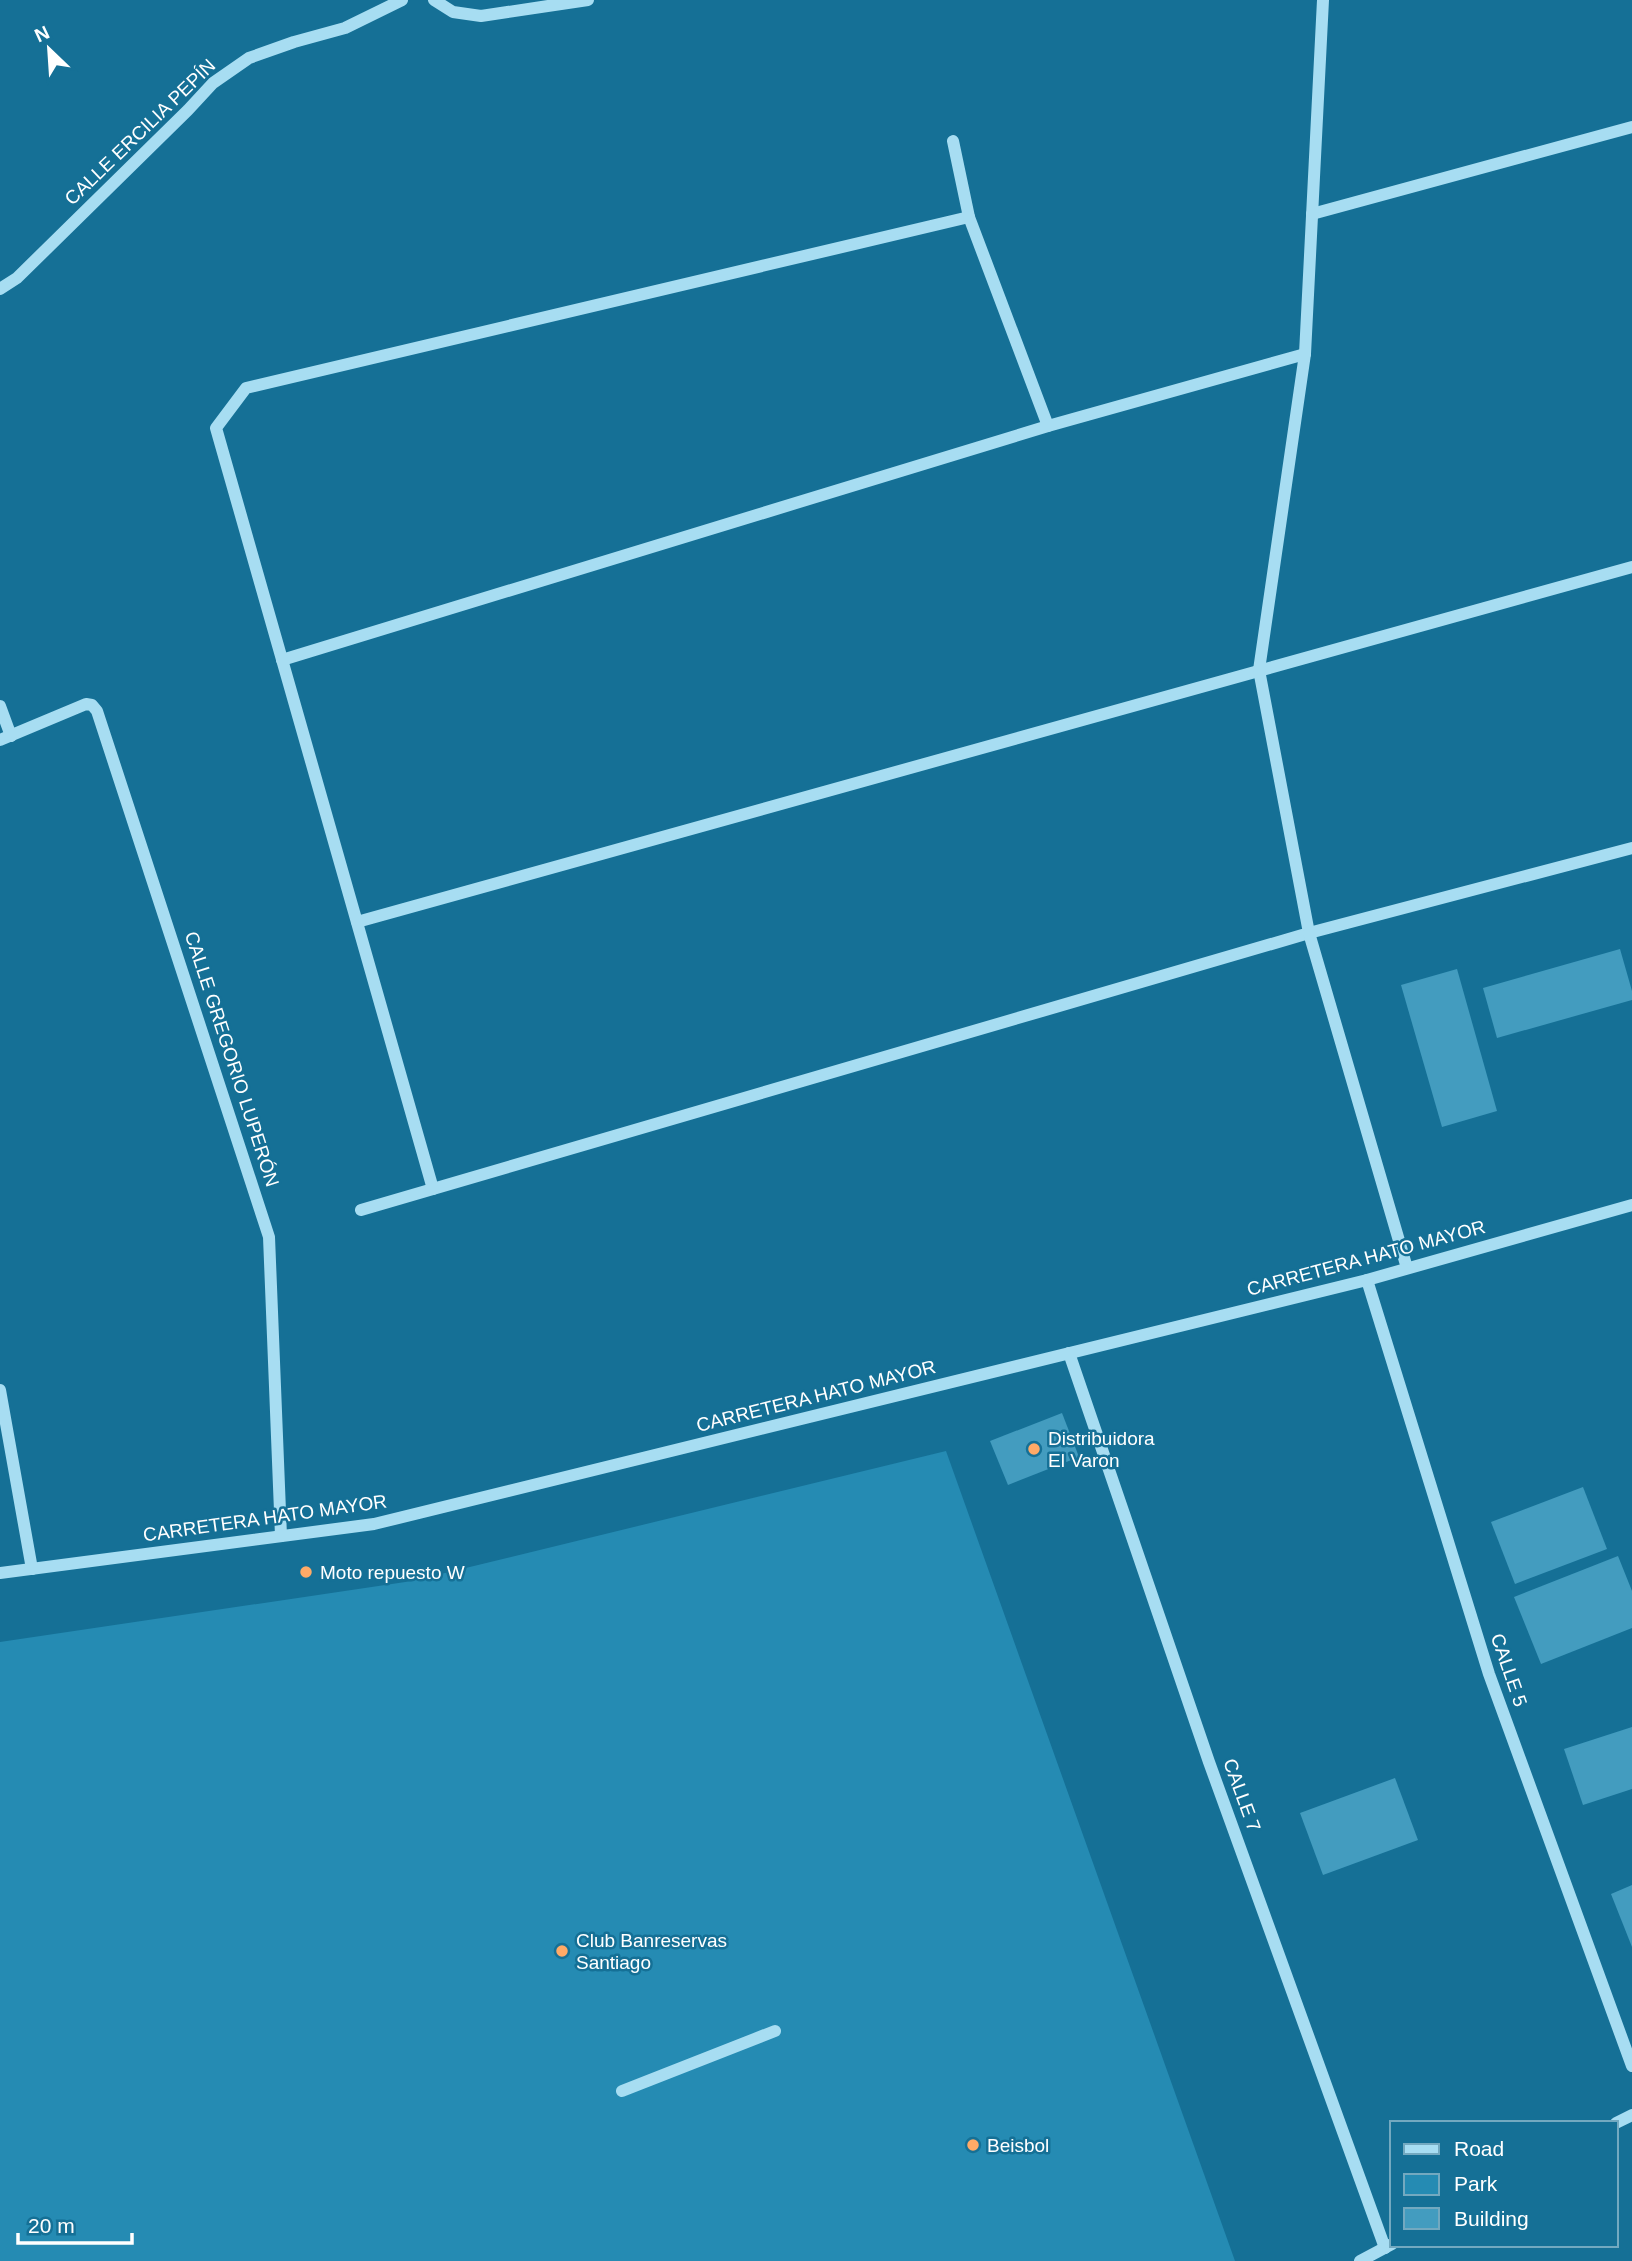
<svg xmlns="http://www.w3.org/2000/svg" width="1632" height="2261" font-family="Arial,sans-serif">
	<rect width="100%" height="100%" fill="#157096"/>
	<polygon fill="#258bb3" points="946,1451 1235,2261 0,2261 0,1642 412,1581"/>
	<g fill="#439cbf">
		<polygon points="1620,949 1632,991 1632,1000 1497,1038 1483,988"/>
		<polygon points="1457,969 1497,1111 1442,1127 1401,985"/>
		<polygon points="1062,1413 1079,1457 1008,1485 990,1441"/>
		<polygon points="1583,1487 1607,1549 1515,1584 1491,1522"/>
		<polygon points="1618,1556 1632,1591 1632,1628 1541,1664 1514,1597"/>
		<polygon points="1632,1727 1632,1789 1583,1805 1564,1749"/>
		<polygon points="1395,1778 1418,1840 1323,1875 1300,1813"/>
		<polygon points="1632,1885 1632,1947 1611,1894"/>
	</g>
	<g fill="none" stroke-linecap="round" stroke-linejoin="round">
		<g stroke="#a7ddf2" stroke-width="12">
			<polyline points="434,0 453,12 481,16 588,0"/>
			<polyline points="953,141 969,217 1048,426"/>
			<polyline points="1312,214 1632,127"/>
			<polyline points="0,289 17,278 188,110 213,83 249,58 294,42 345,28 402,0"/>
			<polyline points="282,660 1048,426 1305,354"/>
			<polyline points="0,706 11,736"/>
			<polyline points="0,740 86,704 92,705 97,711 269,1237 281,1536"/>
			<polyline points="357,922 1632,567"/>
			<polyline points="433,1189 216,428 246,388 969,217"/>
			<polyline points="361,1210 1309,933 1259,670 1305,354 1323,0"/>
			<polyline points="1407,1268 1309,933 1632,848"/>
			<polyline points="1367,1280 1489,1674 1632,2066"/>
			<polyline points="1069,1353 1209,1762 1385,2248"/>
			<polyline points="0,1390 32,1569"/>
			<polyline points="0,1573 374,1524 1367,1280 1632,1205"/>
			<polyline points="622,2091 775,2031"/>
			<polyline points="1616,2123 1632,2115"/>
			<polyline points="1360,2261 1392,2244"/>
		</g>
	</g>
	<g fill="#ffaa67" stroke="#157096" stroke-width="2.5">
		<circle cx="1034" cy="1449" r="7"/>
		<circle cx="306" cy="1572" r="7"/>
		<circle cx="562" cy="1951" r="7"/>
		<circle cx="973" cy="2145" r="7"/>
	</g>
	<g text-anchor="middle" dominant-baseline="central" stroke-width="5" stroke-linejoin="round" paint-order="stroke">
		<g font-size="19" fill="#fff" stroke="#157096">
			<text transform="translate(140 132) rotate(-44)">CALLE ERCILIA PEPÍN</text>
			<text transform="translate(232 1059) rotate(72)">CALLE GREGORIO LUPERÓN</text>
			<text transform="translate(1366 1258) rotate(-15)">CARRETERA HATO MAYOR</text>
			<text transform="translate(816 1396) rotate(-14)">CARRETERA HATO MAYOR</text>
			<text transform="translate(265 1518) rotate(-8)">CARRETERA HATO MAYOR</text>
			<text transform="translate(1509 1670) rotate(71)">CALLE 5</text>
			<text transform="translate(1242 1795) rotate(70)">CALLE 7</text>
		</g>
		<g font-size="19" fill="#fff" stroke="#157096" text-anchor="start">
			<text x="1048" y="1438">Distribuidora<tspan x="1048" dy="22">El Varon</tspan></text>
			<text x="320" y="1572">Moto repuesto W</text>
			<text x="576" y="1940">Club Banreservas<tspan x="576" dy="22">Santiago</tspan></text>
			<text x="987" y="2145">Beisbol</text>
		</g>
	</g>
	<rect x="1390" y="2121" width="228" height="126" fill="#157096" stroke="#73a9c0" stroke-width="2"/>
	<rect x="1404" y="2144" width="35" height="10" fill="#a7ddf2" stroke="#73a9c0" stroke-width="2"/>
	<text x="1454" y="2156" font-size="21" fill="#ffffff">Road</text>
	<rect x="1404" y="2174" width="35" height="21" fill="#258bb3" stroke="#73a9c0" stroke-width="2"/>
	<text x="1454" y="2191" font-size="21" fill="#ffffff">Park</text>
	<rect x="1404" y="2208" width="35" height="21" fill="#439cbf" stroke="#73a9c0" stroke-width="2"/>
	<text x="1454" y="2226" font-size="21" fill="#ffffff">Building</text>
	<g transform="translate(49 49) rotate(335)" stroke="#157096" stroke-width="5" paint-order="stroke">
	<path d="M0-5L12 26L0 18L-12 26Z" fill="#ffffff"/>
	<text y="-10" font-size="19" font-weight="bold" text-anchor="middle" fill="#ffffff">N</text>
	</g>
	<path d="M18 2233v10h114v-10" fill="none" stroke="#ffffff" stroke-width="3.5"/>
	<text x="28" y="2233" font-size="21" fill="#ffffff" stroke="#157096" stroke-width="5" paint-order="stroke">20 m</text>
</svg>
